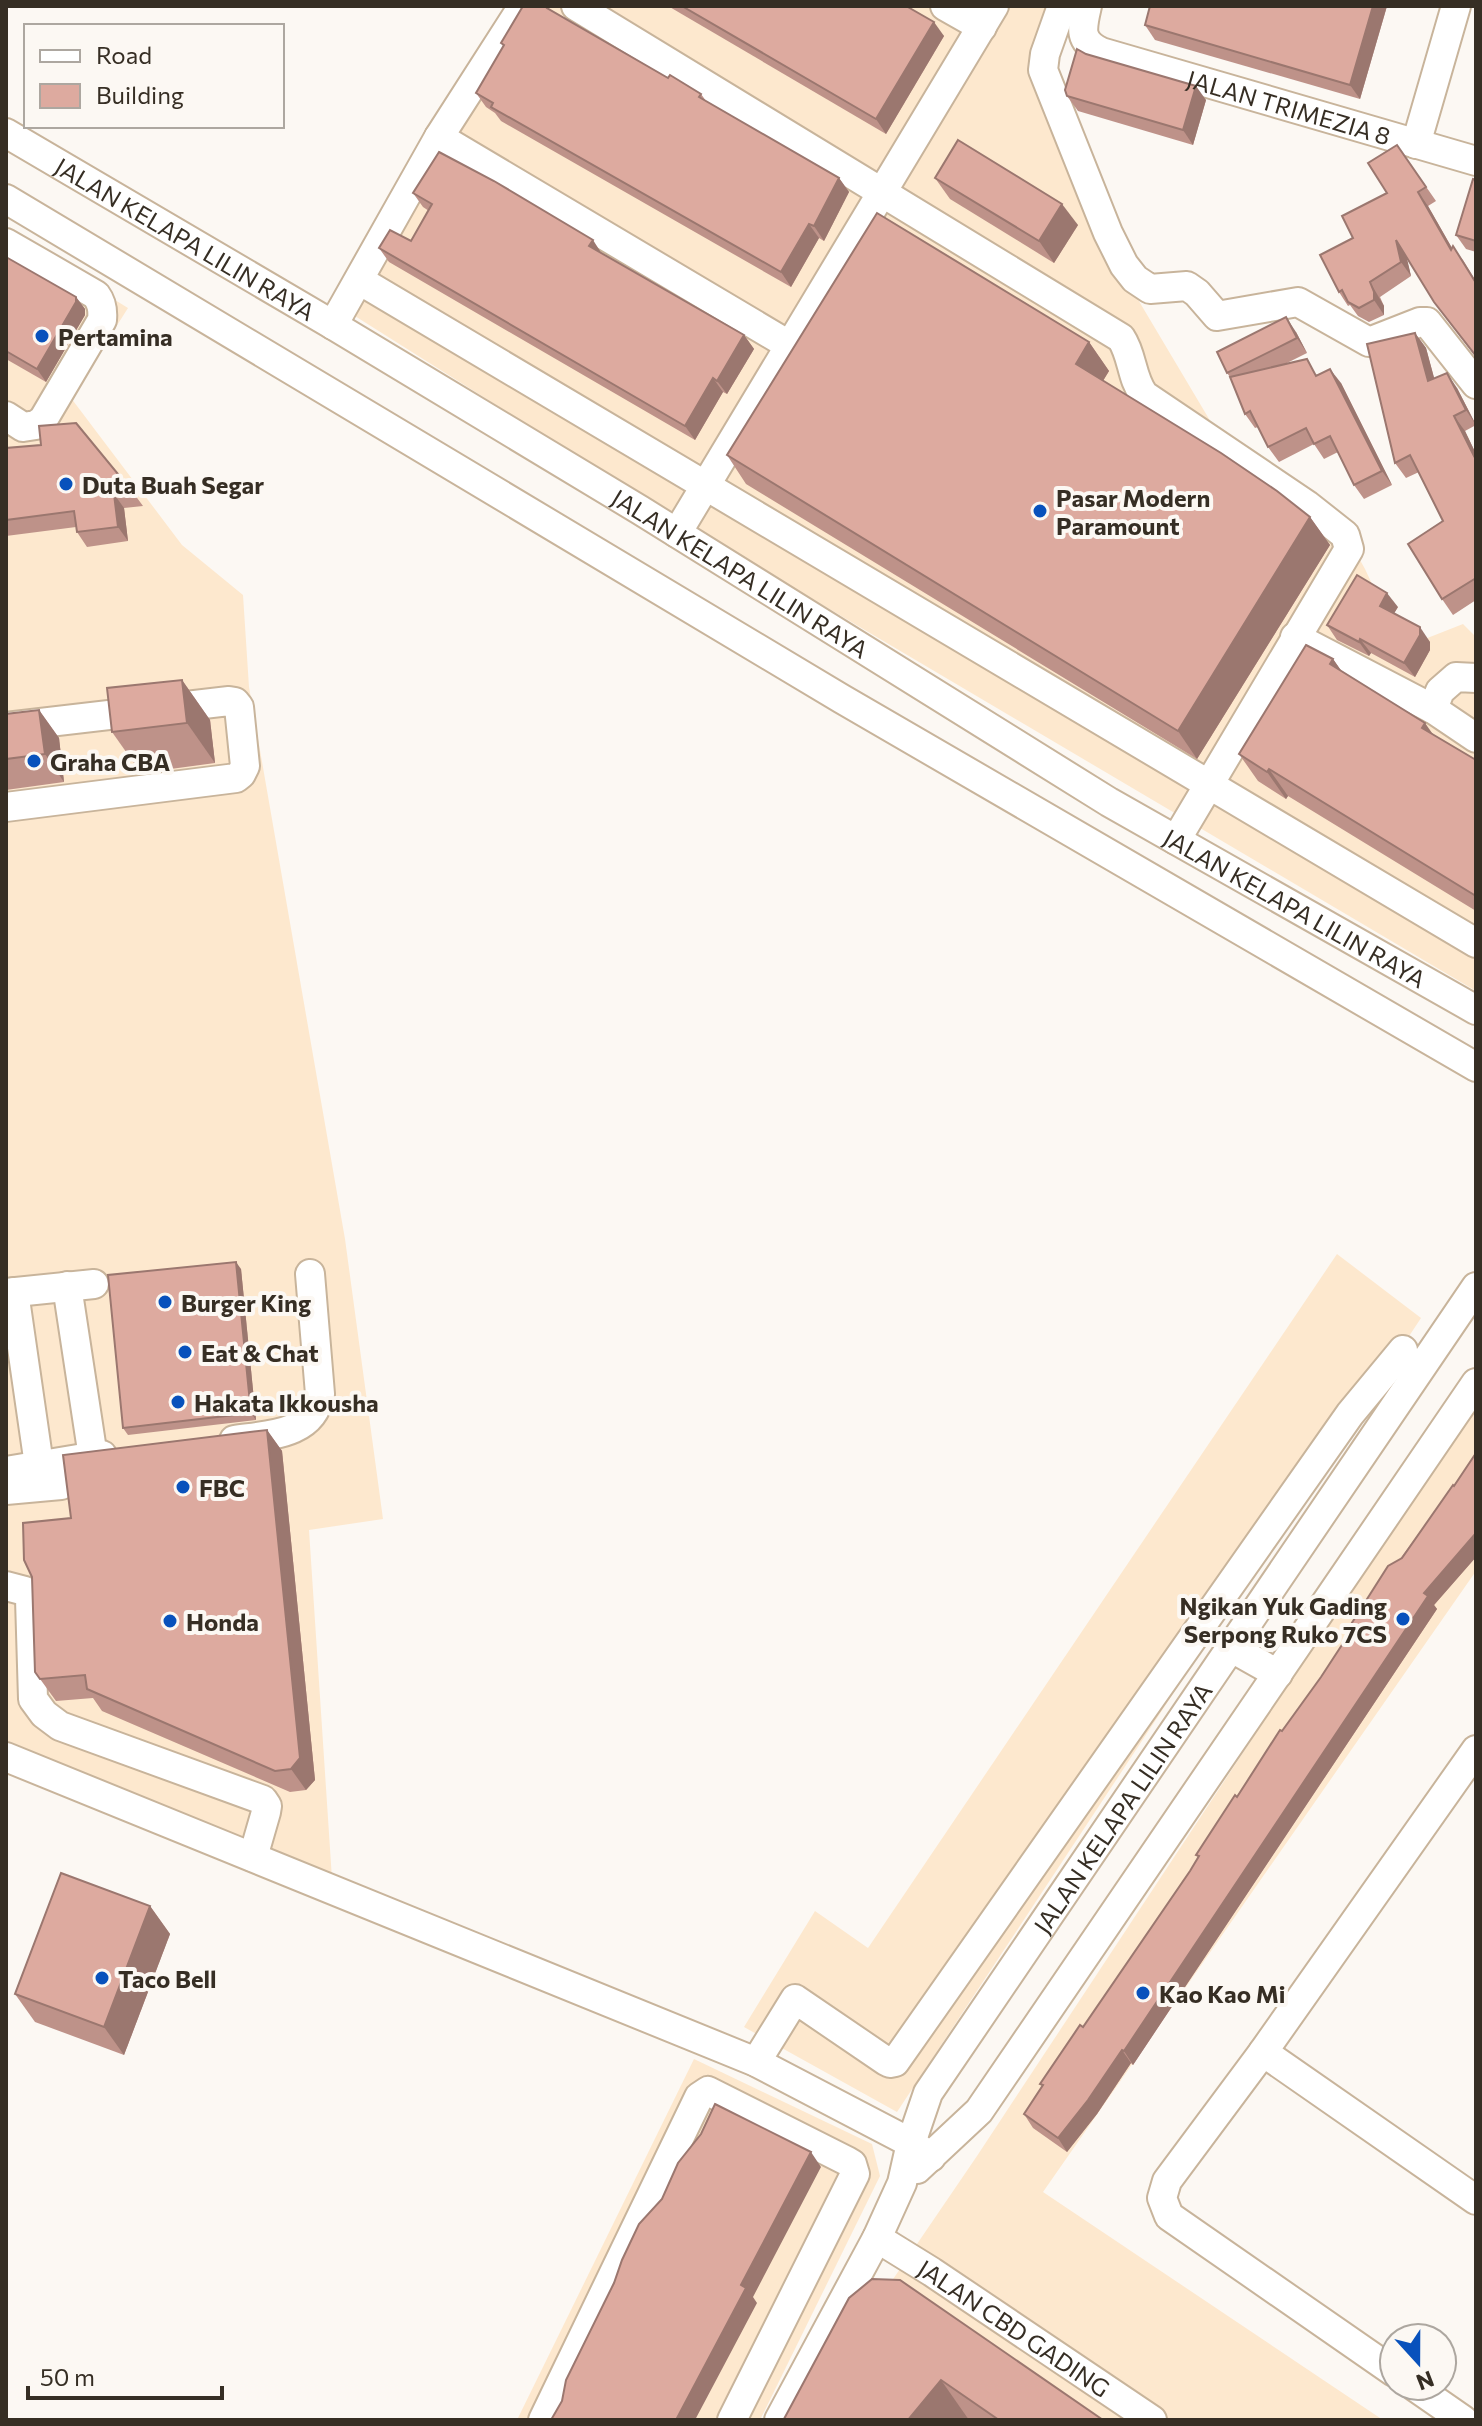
<svg xmlns="http://www.w3.org/2000/svg" width="1482" height="2426" font-family="Commissioner,sans-serif">
	<rect width="100%" height="100%" fill="#fcf8f3"/>
	<g fill="#fde8ce">
		<polygon points="513,6 1059,6 1043,54 1105,244 1237,466 1340,524 1365,569 1402,648 1463,624 1476,637 1476,991 672,516 339,306"/>
		<polygon points="6,233 128,308 71,398 182,545 243,595 249,687 345,1239 383,1519 309,1530 332,1879 6,1740"/>
		<polygon points="1337,1254 1421,1318 897,2112 744,2027 815,1911 868,1948"/>
		<polygon points="1476,1403 1476,1571 1043,2192 1383,2420 814,2420 872,2310 977,2156 1374,1554"/>
		<polygon points="694,2059 872,2144 880,2176 760,2420 517,2420"/>
	</g>
	<g fill="none" stroke-linecap="round" stroke-linejoin="round">
		<g stroke="#c8b49b" stroke-width="32">
			<g id="minor">
				<path d="M576,6L1121,338C1133,356 1131,378 1144,395L1307,505L1345,535L1349,549L1176,840"/>
				<polyline points="945,6 982,27"/>
				<polyline points="1062,6 1045,54 1043,70 1108,233 1124,265 1135,279 1150,289 1187,286 1197,293 1217,316 1298,302 1369,342 1420,322 1427,322 1476,384"/>
				<path id="s1" d="M1087,6C1082,28 1078,41 1101,52L1476,161"/>
				<path id="s2" d="M6,133L333,325L640,510L1109,802L1476,1010"/>
				<polyline points="439,137 789,345"/>
				<polyline points="1416,144 1456,6"/>
				<polyline points="6,199 842,699 1476,1067"/>
				<path d="M6,243L96,295C102,303 103,310 102,320L43,420L36,425L23,427L6,416"/>
				<path d="M359,280C732,500 1102,725 1476,943"/>
				<polyline points="333,325 439,137 523,6"/>
				<polyline points="677,533 994,6"/>
				<polyline points="1295,637 1433,709 1476,738"/>
				<polyline points="1433,709 1440,691 1456,677 1476,678"/>
				<polyline points="6,727 229,701 235,702 239,707 245,766 241,774 236,778 6,807"/>
				<polyline points="67,1286 93,1457"/>
				<polyline points="14,1292 39,1465"/>
				<polyline points="6,1293 94,1284"/>
				<path d="M234,1440C268,1435 313,1436 320,1394L310,1274"/>
				<polyline points="6,1471 102,1455"/>
				<polyline points="6,1490 61,1485"/>
				<polyline points="6,1586 25,1591 30,1599 33,1699 44,1714 60,1726 263,1800 267,1806 266,1812 253,1857"/>
				<polyline points="1230,1647 1278,1674"/>
				<polyline points="6,1757 756,2062 911,2143 931,2157"/>
				<polyline points="1263,2052 1476,2200"/>
				<polyline points="756,2062 795,1999 886,2061 890,2063 895,2062 1350,1414 1403,1350"/>
				<polyline points="917,2169 979,2111 1476,1383"/>
				<path id="s3" d="M877,2238L932,2272L1152,2420"/>
				<polyline points="1394,2372 1169,2216 1162,2198 1167,2181 1263,2052 1476,1750"/>
				<polyline points="1414,2386 1463,2420"/>
				<polyline points="543,2420 699,2097 708,2091 847,2161 852,2164 855,2174 732,2420"/>
				<path id="s4" d="M779,2420L877,2238L902,2183L911,2143L928,2093L1476,1287"/>
			</g>
		</g>
		<use href="#minor" stroke="#fff" stroke-width="28"/>
	</g>
	<g fill="#be9289">
		<polygon points="668,6 906,6 944,36 886,134"/>
		<polygon points="1387,6 1360,99 1155,40 1145,25"/>
		<polygon points="555,13 668,78 701,94 706,101 839,178 849,192 824,241 819,238 791,287 501,121 495,113 486,107 476,93 503,46 501,43"/>
		<polygon points="1086,54 1206,100 1193,145 1078,111 1067,96"/>
		<polygon points="1397,145 1436,201 1428,206 1452,248 1463,260 1476,281 1476,357 1434,302 1406,257 1411,276 1380,297 1384,306 1384,315 1369,322 1358,316 1350,305 1348,306 1339,292 1387,193"/>
		<polygon points="935,178 1078,225 1054,263 950,199"/>
		<polygon points="1476,180 1476,252 1466,249 1456,235"/>
		<polygon points="413,193 602,254 744,335 754,349 727,394 723,392 695,440 389,262 379,248 411,241 429,211 423,207"/>
		<polygon points="6,257 76,297 85,309 85,315 46,382 6,359"/>
		<polygon points="1296,332 1307,353 1283,365 1318,375 1341,383 1392,485 1364,499 1354,485 1338,452 1324,459 1314,444 1279,462 1268,447 1258,427 1255,428 1245,414 1230,377 1227,373"/>
		<polygon points="1415,333 1426,348 1434,378 1457,388 1476,425 1465,431 1476,454 1476,600 1453,615 1442,599 1443,521 1419,472 1406,478 1395,463"/>
		<polygon points="1089,342 1109,371 1103,381 1310,517 1330,545 1197,759 746,484 727,455"/>
		<polygon points="6,448 132,491 143,506 124,508 128,541 87,547 77,532 76,527 6,536"/>
		<polygon points="1398,607 1394,613 1430,642 1430,650 1415,677 1371,653 1369,656 1337,640 1327,625"/>
		<polygon points="1333,659 1342,672 1432,734 1476,760 1476,911 1288,796 1286,799 1258,781 1239,754"/>
		<polygon points="182,680 210,720 215,763 141,773 112,732"/>
		<polygon points="39,710 59,738 64,782 6,790 6,714"/>
		<polygon points="241,1269 256,1420 128,1435 123,1428"/>
		<polygon points="267,1430 282,1451 315,1780 306,1790 290,1792 102,1711 93,1698 56,1701 35,1672 71,1518"/>
		<polygon points="1476,1453 1476,1557 1434,1605 1437,1609 1133,2065 1131,2063 1097,2114 1067,2152 1033,2128 1024,2114 1042,2086 1040,2084 1083,2027 1190,1871 1198,1857 1196,1855 1282,1731 1321,1677 1350,1632 1348,1629 1454,1486"/>
		<polygon points="150,1906 170,1934 124,2055 35,2022 15,1994"/>
		<polygon points="849,2298 1103,2420 785,2420 784,2419"/>
	</g>
	<g fill="#9b776f">
		<polygon points="1373,6 1387,6 1360,99 1350,85"/>
		<polygon points="934,22 944,36 886,134 876,119"/>
		<polygon points="1196,86 1206,100 1193,145 1183,130"/>
		<polygon points="839,178 849,192 824,241 814,226"/>
		<polygon points="1418,192 1428,206 1461,264 1451,250"/>
		<polygon points="1062,204 1078,225 1054,263 1039,241"/>
		<polygon points="809,224 819,238 791,287 781,272"/>
		<polygon points="593,240 602,254 589,246"/>
		<polygon points="1396,240 1406,254 1411,276 1401,262"/>
		<polygon points="1370,282 1384,306 1384,315 1374,300"/>
		<polygon points="76,297 85,309 85,315 46,382 37,369"/>
		<polygon points="1286,317 1296,332 1307,353 1297,338"/>
		<polygon points="1415,333 1426,348 1439,396 1428,381"/>
		<polygon points="744,335 754,349 727,394 717,381"/>
		<polygon points="1089,342 1109,371 1096,392 1076,364"/>
		<polygon points="1330,369 1341,383 1392,485 1382,471"/>
		<polygon points="1447,373 1457,388 1476,425 1466,410"/>
		<polygon points="713,378 723,392 695,440 685,426"/>
		<polygon points="1454,416 1465,431 1476,454 1476,459"/>
		<polygon points="114,494 124,508 128,541 118,527"/>
		<polygon points="1310,517 1330,545 1197,759 1178,731"/>
		<polygon points="1387,593 1398,607 1390,620 1380,606"/>
		<polygon points="1420,627 1430,642 1430,650 1415,677 1404,663"/>
		<polygon points="1360,639 1371,653 1369,656 1359,642"/>
		<polygon points="1333,659 1352,686 1330,664"/>
		<polygon points="182,680 210,720 215,763 187,723"/>
		<polygon points="39,710 59,738 64,782 45,754"/>
		<polygon points="1425,723 1444,750 1422,728"/>
		<polygon points="1269,769 1288,796 1286,799 1267,772"/>
		<polygon points="236,1262 241,1269 256,1420 251,1413"/>
		<polygon points="267,1430 282,1451 315,1780 306,1790 291,1769"/>
		<polygon points="1476,1533 1476,1557 1434,1605 1437,1609 1133,2065 1124,2051 1424,1593"/>
		<polygon points="150,1906 170,1934 124,2055 104,2027"/>
		<polygon points="1122,2050 1131,2063 1097,2114 1067,2152 1058,2138"/>
		<polygon points="811,2152 821,2167 753,2297 757,2303 695,2420 676,2420 741,2285"/>
		<polygon points="941,2380 969,2420 908,2420"/>
	</g>
	<g fill="#ddaa9f" stroke="#9b776f" stroke-width="2">
		<polygon points="523,6 548,6 547,8 668,78 670,75 701,94 699,97 839,178 814,226 809,224 781,272 491,107 493,103 476,93 504,45 501,43"/>
		<polygon points="682,6 906,6 934,22 876,119"/>
		<polygon points="1150,6 1373,6 1350,85 1145,25"/>
		<polygon points="1077,49 1086,54 1196,86 1183,130 1067,96 1065,90"/>
		<polygon points="958,140 1062,204 1039,241 935,178"/>
		<polygon points="1397,145 1426,187 1418,192 1451,250 1453,246 1476,283 1476,356 1434,302 1396,240 1401,262 1370,282 1374,292 1374,300 1359,308 1348,302 1342,290 1339,292 1320,255 1353,238 1342,216 1387,193 1368,163"/>
		<polygon points="439,152 494,181 593,240 589,246 744,335 717,381 713,378 685,426 379,248 390,230 411,241 432,204 413,193"/>
		<polygon points="1473,179 1476,180 1476,241 1456,235"/>
		<polygon points="877,213 1089,342 1076,364 1221,453 1277,491 1310,517 1178,731 727,455"/>
		<polygon points="6,257 76,297 76,302 37,369 6,351"/>
		<polygon points="1286,317 1297,338 1227,373 1217,352"/>
		<polygon points="1415,333 1428,381 1447,373 1466,410 1454,416 1474,456 1476,454 1476,578 1442,599 1408,544 1443,521 1410,455 1395,463 1367,344"/>
		<polygon points="1307,359 1316,376 1330,369 1382,471 1354,485 1330,436 1314,444 1306,428 1268,447 1250,411 1245,414 1230,377"/>
		<polygon points="76,423 132,491 114,494 118,527 77,532 74,511 6,520 6,448 41,445 39,426"/>
		<polygon points="1357,575 1387,593 1380,606 1420,627 1420,635 1404,663 1360,639 1359,642 1327,625"/>
		<polygon points="1306,645 1333,659 1330,664 1425,723 1422,728 1476,760 1476,896 1269,769 1267,772 1239,754"/>
		<polygon points="182,680 187,723 112,732 107,688"/>
		<polygon points="39,710 45,754 6,759 6,714"/>
		<polygon points="236,1262 251,1413 123,1428 108,1275"/>
		<polygon points="267,1430 300,1758 291,1769 275,1771 87,1689 85,1675 40,1679 35,1672 32,1577 24,1560 23,1523 71,1518 63,1455"/>
		<polygon points="1476,1453 1476,1533 1424,1593 1428,1596 1124,2051 1122,2050 1088,2100 1058,2138 1024,2114 1043,2085 1040,2084 1080,2025 1083,2027 1190,1871 1199,1856 1196,1855 1235,1795 1237,1797 1280,1730 1282,1731 1321,1677 1351,1631 1348,1629 1388,1566 1402,1558 1453,1485 1454,1486"/>
		<polygon points="61,1873 150,1906 104,2027 15,1994"/>
		<polygon points="715,2104 811,2152 741,2285 746,2288 676,2420 551,2420 562,2401 566,2380 614,2283 622,2260 639,2224 662,2199 678,2163 701,2134"/>
		<polygon points="872,2279 900,2280 1103,2420 999,2420 941,2380 908,2420 787,2420 784,2419 849,2298"/>
	</g>
	<g fill="#0851bc" stroke="#fcf8f3" stroke-width="3">
		<circle cx="42" cy="336" r="8"/>
		<circle cx="66" cy="484" r="8"/>
		<circle cx="1040" cy="511" r="8"/>
		<circle cx="34" cy="761" r="8"/>
		<circle cx="165" cy="1302" r="8"/>
		<circle cx="185" cy="1352" r="8"/>
		<circle cx="178" cy="1402" r="8"/>
		<circle cx="183" cy="1487" r="8"/>
		<circle cx="1403" cy="1619" r="8"/>
		<circle cx="170" cy="1621" r="8"/>
		<circle cx="102" cy="1978" r="8"/>
		<circle cx="1143" cy="1993" r="8"/>
	</g>
	<g text-anchor="middle" dominant-baseline="central" stroke-width="8" stroke-linejoin="round" paint-order="stroke">
		<g font-size="24" fill="#362e24" stroke="#fcf8f3">
			<text stroke="none"><textPath href="#s1" startOffset="250">JALAN TRIMEZIA 8</textPath></text>
			<text stroke="none"><textPath href="#s2" startOffset="208">JALAN KELAPA LILIN RAYA</textPath></text>
			<text stroke="none"><textPath href="#s2" startOffset="856">JALAN KELAPA LILIN RAYA</textPath></text>
			<text stroke="none"><textPath href="#s2" startOffset="1504">JALAN KELAPA LILIN RAYA</textPath></text>
			<text stroke="none"><textPath href="#s4" startOffset="706">JALAN KELAPA LILIN RAYA</textPath></text>
			<text stroke="none"><textPath href="#s3" startOffset="164">JALAN CBD GADING</textPath></text>
		</g>
		<g font-size="24" font-weight="bold" fill="#362e24" stroke="#fcf8f3" text-anchor="start">
			<text x="58" y="336">Pertamina</text>
			<text x="82" y="484">Duta Buah Segar</text>
			<text x="1056" y="497">Pasar Modern<tspan x="1056" dy="28">Paramount</tspan></text>
			<text x="50" y="761">Graha CBA</text>
			<text x="181" y="1302">Burger King</text>
			<text x="201" y="1352">Eat &amp; Chat</text>
			<text x="194" y="1402">Hakata Ikkousha</text>
			<text x="199" y="1487">FBC</text>
			<text x="1387" y="1605" text-anchor="end">Ngikan Yuk Gading<tspan x="1387" dy="28">Serpong Ruko 7CS</tspan></text>
			<text x="186" y="1621">Honda</text>
			<text x="118" y="1978">Taco Bell</text>
			<text x="1159" y="1993">Kao Kao Mi</text>
		</g>
	</g>
	<rect width="1482" height="2426" fill="none" stroke="#362e24" stroke-width="16"/>
	<rect x="24" y="24" width="260" height="104" fill="#fcf8f3" stroke="#ada7a0" stroke-width="2"/>
	<rect x="40" y="50" width="40" height="12" fill="#ffffff" stroke="#ada7a0" stroke-width="2"/>
	<text x="96" y="64" font-size="24" fill="#362e24">Road</text>
	<rect x="40" y="84" width="40" height="24" fill="#ddaa9f" stroke="#ada7a0" stroke-width="2"/>
	<text x="96" y="104" font-size="24" fill="#362e24">Building</text>
	<g transform="translate(1418 2362) rotate(159)"><circle r="38" fill="#fcf8f3" stroke="#ada7a0" stroke-width="2"/>
	<path d="M0-6L14 30L0 20L-14 30Z" fill="#0851bc"/>
	<text y="-12" font-size="22" font-weight="bold" text-anchor="middle" fill="#362e24">N</text>
	</g>
	<path d="M28 2386v12h194v-12" fill="none" stroke="#362e24" stroke-width="4"/>
	<text x="40" y="2386" font-size="24" fill="#362e24" stroke="#fcf8f3" stroke-width="6" paint-order="stroke">50 m</text>
</svg>
